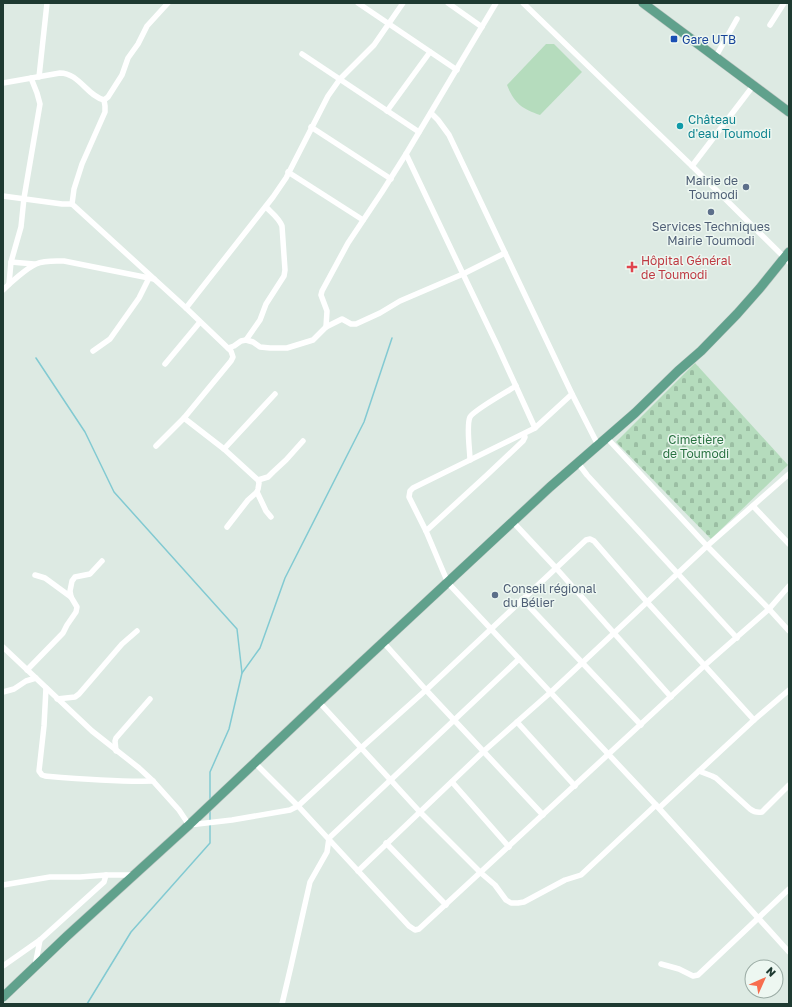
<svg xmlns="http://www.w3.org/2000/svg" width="792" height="1007" font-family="'Golos Text',sans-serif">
	<defs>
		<pattern id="cemetery-stones" width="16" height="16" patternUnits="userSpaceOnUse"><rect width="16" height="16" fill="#b5dcbd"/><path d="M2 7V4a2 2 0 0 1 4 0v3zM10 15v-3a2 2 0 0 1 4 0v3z" fill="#9bbea3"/></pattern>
	</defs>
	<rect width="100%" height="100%" fill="#ddeae3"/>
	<polygon fill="url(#cemetery-stones)" points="695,363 788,465 711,539 616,442"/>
	<path fill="#b5dcbd" d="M546,44H554L582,72L540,115C522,109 514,103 507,85Z"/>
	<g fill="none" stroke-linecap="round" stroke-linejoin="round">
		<g stroke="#82cad2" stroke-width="1.5">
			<polyline points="36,358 85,432 114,492 237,629 242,673 229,729 210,772 210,799"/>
			<polyline points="242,673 260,648 285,578 364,422 392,338"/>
			<polyline points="210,821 210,811"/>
			<polyline points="87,1004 131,932 210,843 210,825"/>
		</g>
		<g stroke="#bcc4c1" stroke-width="10">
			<g id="primary">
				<polyline points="643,3 789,112"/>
				<polyline points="3,997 67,936 189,825 319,702 550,487 635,413 678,371 701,351 737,314 760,288 789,252"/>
			</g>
		</g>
		<g stroke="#fff" stroke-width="5.5">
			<polyline points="358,3 457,70"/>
			<polyline points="448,3 482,27"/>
			<polyline points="523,3 692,166 789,262"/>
			<polyline points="770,25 784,3"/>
			<polyline points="302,54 419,132"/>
			<polyline points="715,58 737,19"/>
			<polyline points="39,77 47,3"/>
			<path d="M3,83L60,73C79,73 87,96 104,100L108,97L122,75L128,58L138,44L147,26L168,3"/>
			<polyline points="387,111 430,52"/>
			<polyline points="431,113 438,120 449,135 572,394 598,445"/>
			<polyline points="311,127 391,179"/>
			<polyline points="406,154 463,274 498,347 535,428"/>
			<polyline points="692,166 753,86"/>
			<polyline points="288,172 363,220"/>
			<polyline points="3,196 62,204 72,204 186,308 231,351 233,357 231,361 184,418 156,446"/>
			<polyline points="72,204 74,189 82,164 105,112 105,106 104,100"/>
			<polyline points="11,262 34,264"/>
			<polyline points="9,284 11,262 21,227 24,198 40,104 37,93 31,78"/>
			<path d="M3,290C10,283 27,268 36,264C45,260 55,261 64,261L154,279"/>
			<polyline points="186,308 273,197 286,178 328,96 340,79 374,45 403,3"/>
			<polyline points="326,327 327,311 321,295 322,291 348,243 382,192 406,154 496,3"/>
			<path d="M246,340L260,320L266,304L284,276L285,270L282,226C279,218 272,213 266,207"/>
			<polyline points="228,348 234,346 241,341 246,340 253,342 260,347 270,348 287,348 313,340 326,327 342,319 351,324 356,324 380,313 400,301 463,274 505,253"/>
			<polyline points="93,351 110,339 139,298 149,278"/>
			<polyline points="165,364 200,322"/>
			<polyline points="572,394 535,428 413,488 410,491 409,497 426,531 448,583 656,805 789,952"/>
			<polyline points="184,418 224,449 258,480 259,483 258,489 257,492 248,500 227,527"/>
			<polyline points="607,438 707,546 769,609 789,631"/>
			<polyline points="224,449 275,394"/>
			<path d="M470,460C470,451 466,425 470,417C474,410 508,391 516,386"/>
			<polyline points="578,463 587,475 737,638"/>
			<polyline points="258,480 268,477 273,472 286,460 303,441"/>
			<polyline points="257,492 266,511 271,517"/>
			<polyline points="753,506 789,544"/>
			<polyline points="513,522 556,568 671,697"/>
			<polyline points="426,531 487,475 523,441 525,437 524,434"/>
			<polyline points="35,575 45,578 71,597"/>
			<polyline points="522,599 641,725"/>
			<polyline points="384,643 426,690 543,815"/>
			<polyline points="3,647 92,731 139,768 153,781 179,810 189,825 232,820 290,810 298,806 361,748 426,690 586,540 590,539 594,541 647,602 754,720"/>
			<polyline points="27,670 63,633 67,625 76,612 77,607 71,597 70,591 72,581 75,577 90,574 102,561"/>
			<path d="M46,688L44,726L39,771L42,775L45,776C81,779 116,782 153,781"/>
			<polyline points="3,692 14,689 26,681 36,678"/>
			<polyline points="57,699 75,697 79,694 122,644 137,631"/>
			<polyline points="319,702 420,812 481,873 495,885 506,900 511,903 518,903 524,902 565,880 581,875 656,805"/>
			<polyline points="517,722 575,786"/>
			<polyline points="116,751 115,741 116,738 150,699"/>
			<polyline points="255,763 298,806 409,926 415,930 419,929 705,665 769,609 789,586"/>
			<path d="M699,771L712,776L716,778L750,809C754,812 757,813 762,812L789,785"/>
			<polyline points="452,782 509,847"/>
			<polyline points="659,808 754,720 789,690"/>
			<polyline points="386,843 446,905"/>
			<polyline points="358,871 484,751 551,692 707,546 789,474"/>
			<polyline points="3,885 50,877 80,877 106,875 134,875"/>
			<polyline points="661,964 679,969 693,976 698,975 789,889"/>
			<polyline points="3,966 40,940 104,882 106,875"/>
			<polyline points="35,966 40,940"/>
			<polyline points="282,1004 291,966 310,882 327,852 329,838 519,659"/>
		</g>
		<use href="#primary" stroke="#60a18c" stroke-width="9"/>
	</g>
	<rect fill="#1a4fb4" stroke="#edf7f1" stroke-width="1.5" x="670" y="35" width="8" height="8" rx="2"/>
	<circle fill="#0f9aa8" stroke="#edf7f1" stroke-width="1.5" cx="680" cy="126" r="4"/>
	<g fill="#5c6f8a" stroke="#edf7f1" stroke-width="1.5">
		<circle cx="746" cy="187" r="4"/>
		<circle cx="711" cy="212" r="4"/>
		<circle cx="495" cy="595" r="4"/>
	</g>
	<path fill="#e0444e" stroke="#edf7f1" stroke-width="1.5" d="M630 261h4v4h4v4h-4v4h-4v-4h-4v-4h4z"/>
	<g text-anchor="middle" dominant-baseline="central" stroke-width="3" stroke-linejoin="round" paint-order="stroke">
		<g font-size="12" fill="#164399" stroke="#edf7f1" text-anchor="start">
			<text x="682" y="39">Gare UTB</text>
		</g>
		<g font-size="12" fill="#0d838f" stroke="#edf7f1" text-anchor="start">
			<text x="688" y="119">Château<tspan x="688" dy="14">d'eau Toumodi</tspan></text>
		</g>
		<g font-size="12" fill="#4e5e75" stroke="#edf7f1" text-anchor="end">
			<text x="738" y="180">Mairie de<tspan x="738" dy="14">Toumodi</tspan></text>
			<text x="711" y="226" text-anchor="middle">Services Techniques<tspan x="711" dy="14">Mairie Toumodi</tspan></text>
			<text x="503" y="588" text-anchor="start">Conseil régional<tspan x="503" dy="14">du Bélier</tspan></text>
		</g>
		<g font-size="12" fill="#be3a42" stroke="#edf7f1" text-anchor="start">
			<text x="641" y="260">Hôpital Général<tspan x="641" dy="14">de Toumodi</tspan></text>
		</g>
		<g font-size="12" fill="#287140" stroke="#edf7f1">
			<text x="696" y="439">Cimetière<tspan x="696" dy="14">de Toumodi</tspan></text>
		</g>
	</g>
	<rect width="792" height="1007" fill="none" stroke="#1e3a31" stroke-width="8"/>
	<g transform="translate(764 979) rotate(45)"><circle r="19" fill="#edf7f1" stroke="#9aaba4"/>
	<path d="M0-3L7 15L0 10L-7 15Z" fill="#f76d4e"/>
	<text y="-6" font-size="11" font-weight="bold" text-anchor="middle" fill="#1e3a31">N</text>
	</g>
</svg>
